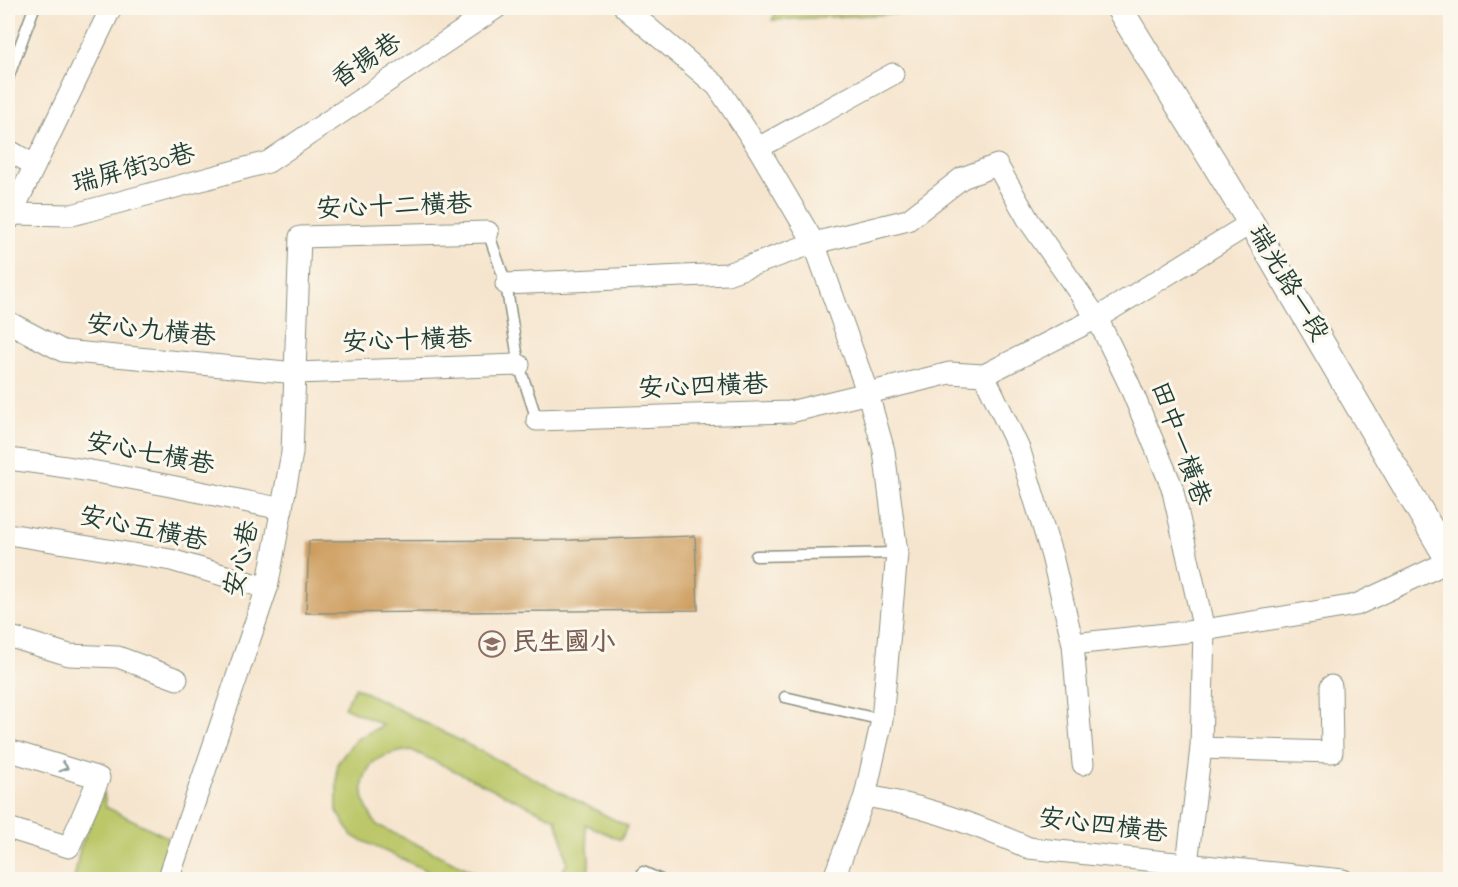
<svg xmlns="http://www.w3.org/2000/svg" width="1458" height="887" font-family="'Indie Flower','LXGW WenKai TC',sans-serif">
	<rect width="100%" height="100%" fill="#fbf7ec"/>
	<filter id="ink" filterUnits="userSpaceOnUse"><feTurbulence type="fractalNoise" baseFrequency=".0167" numOctaves="2"/><feDisplacementMap in="SourceGraphic" scale="12" xChannelSelector="R" yChannelSelector="G"/><feConvolveMatrix kernelMatrix="1 2 1 2 8 2 1 2 1" color-interpolation-filters="sRGB"/></filter>
	<filter id="wash" filterUnits="userSpaceOnUse"><feTurbulence type="fractalNoise" baseFrequency=".008" numOctaves="4" result="noise"/><feDisplacementMap in="SourceGraphic" scale="24" xChannelSelector="R" yChannelSelector="G"/><feGaussianBlur stdDeviation="1.35" result="paint"/><feColorMatrix in="noise" values="0 0 0 0 0 0 0 0 0 0 0 0 0 0 0 0 0 1.4 0 .05"/><feComposite in="paint" operator="in"/></filter>
	<g filter="url(#wash)">
		<rect width="100%" height="100%" fill="#f6e5ce"/>
		<g fill="#bbc769" stroke="#6d824e" stroke-width="1.5">
			<polygon points="778,8 1009,8 772,20"/>
			<path d="M355,687L627,826L621,840L585,824C586,841 593,863 586,879H558L567,863L564,845L556,819L411,750C398,752 386,754 375,761C371,764 369,768 367,772C357,791 365,809 377,825L488,879H445L352,836L337,811V764L355,740L383,725L344,707Z"/>
			<polygon points="104,792 106,807 171,839 158,879 74,880 80,848"/>
		</g>
		<g id="blocks">
			<polygon fill="#cd9c5d" points="695,536 698,610 306,613 309,541 571,540"/>
		</g>
	</g>
	<g filter="url(#ink)">
		<use href="#blocks" fill-opacity="0" stroke="#8a9181" stroke-width="1.5"/>
		<g fill="none" stroke-linecap="round" stroke-linejoin="round">
			<g stroke="#8a9181" stroke-width="13">
				<g id="service">
					<polyline points="8,78 34,8"/>
					<polyline points="488,232 506,284 519,365 537,420"/>
					<polyline points="756,556 897,553"/>
					<polyline points="785,697 882,720"/>
					<polyline points="643,872 661,880"/>
				</g>
			</g>
			<g stroke="#8a9181" stroke-width="23">
				<g id="minor">
					<polyline points="625,8 717,86 758,148 814,243 868,394 884,451 897,553 882,720 865,796 833,880"/>
					<polyline points="758,148 893,74"/>
					<polyline points="8,150 34,165"/>
					<polyline points="11,214 72,215 268,162 496,8"/>
					<polyline points="8,221 111,8"/>
					<polyline points="506,284 727,274 814,243 908,220 962,178 997,165 1029,221 1097,318 1129,384 1172,487 1204,630 1201,748 1185,880"/>
					<polyline points="8,322 63,351 296,373 519,365"/>
					<polyline points="984,375 1020,451 1052,556 1073,644 1083,764"/>
					<polyline points="537,420 790,412 950,373 984,375 1097,318 1251,223"/>
					<path d="M8,459C100,470 191,490 282,509"/>
					<polyline points="8,534 171,560 267,588"/>
					<polyline points="8,636 69,655 118,657 177,679"/>
					<polyline points="1073,644 1204,630 1356,605 1450,561"/>
					<polyline points="1201,748 1332,752 1331,686"/>
					<polyline points="8,750 99,778 69,847 8,828"/>
					<path d="M865,796C921,804 977,825 1029,848L1343,880"/>
					<polyline points="168,880 267,588 292,453 300,237 488,232"/>
				</g>
			</g>
			<g stroke="#8a9181" stroke-width="28">
				<polyline id="tertiary" points="1119,8 1251,223 1450,562"/>
			</g>
			<use href="#service" stroke="#fff" stroke-width="10"/>
			<use href="#minor" stroke="#fff" stroke-width="21"/>
			<use href="#tertiary" stroke="#fff" stroke-width="26"/>
		</g>
		<defs><path id="oneway-chevron" d="M-2-3.5L2.5 0L-2 3.5" fill="none" stroke-width="1.6" stroke-linecap="round" stroke-linejoin="round" transform="scale(1.5)"/></defs>
		<use stroke="#8f9e9a" href="#oneway-chevron" transform="translate(64 767) rotate(17)"/>
	</g>
	<defs>
		<g id="school-ring" transform="scale(1.35)"><circle r="9.5" fill="#fbf7ec" stroke="#8d6e63" stroke-width="1.5"/><path d="M0-5L7-2L0 1L-7-2ZM-4 1L0 2.5L4 1V4Q0 6-4 4Z" fill="#8d6e63"/></g>
	</defs>
	<g fill-rule="evenodd">
		<use href="#school-ring" x="492" y="644"/>
	</g>
	<g text-anchor="middle" dominant-baseline="central" stroke-width="6" stroke-linejoin="round" paint-order="stroke">
		<g font-size="26" fill="#1f3d34" stroke="#fbf7ec">
			<text transform="translate(367 62) rotate(-34)">香揚巷</text>
			<text transform="translate(134 170) rotate(-15)">瑞屏街30巷</text>
			<text transform="translate(394 208) rotate(-2)">安心十二橫巷</text>
			<text transform="translate(1287 284) rotate(59)">瑞光路一段</text>
			<text transform="translate(151 332) rotate(6)">安心九橫巷</text>
			<text transform="translate(407 342) rotate(-2)">安心十橫巷</text>
			<text transform="translate(703 388) rotate(-2)">安心四橫巷</text>
			<text transform="translate(1179 444) rotate(70)">田中一橫巷</text>
			<text transform="translate(150 455) rotate(11)">安心七橫巷</text>
			<text transform="translate(143 530) rotate(12)">安心五橫巷</text>
			<text transform="translate(243 559) rotate(-77)">安心巷</text>
			<text transform="translate(1103 827) rotate(7)">安心四橫巷</text>
		</g>
		<g font-size="26" font-weight="bold" fill="#785e54" stroke="#fbf7ec" text-anchor="start">
			<text x="512" y="644">民生國小</text>
		</g>
	</g>
	<rect width="1458" height="887" fill="none" stroke="#fbf7ec" stroke-width="30"/>
</svg>
